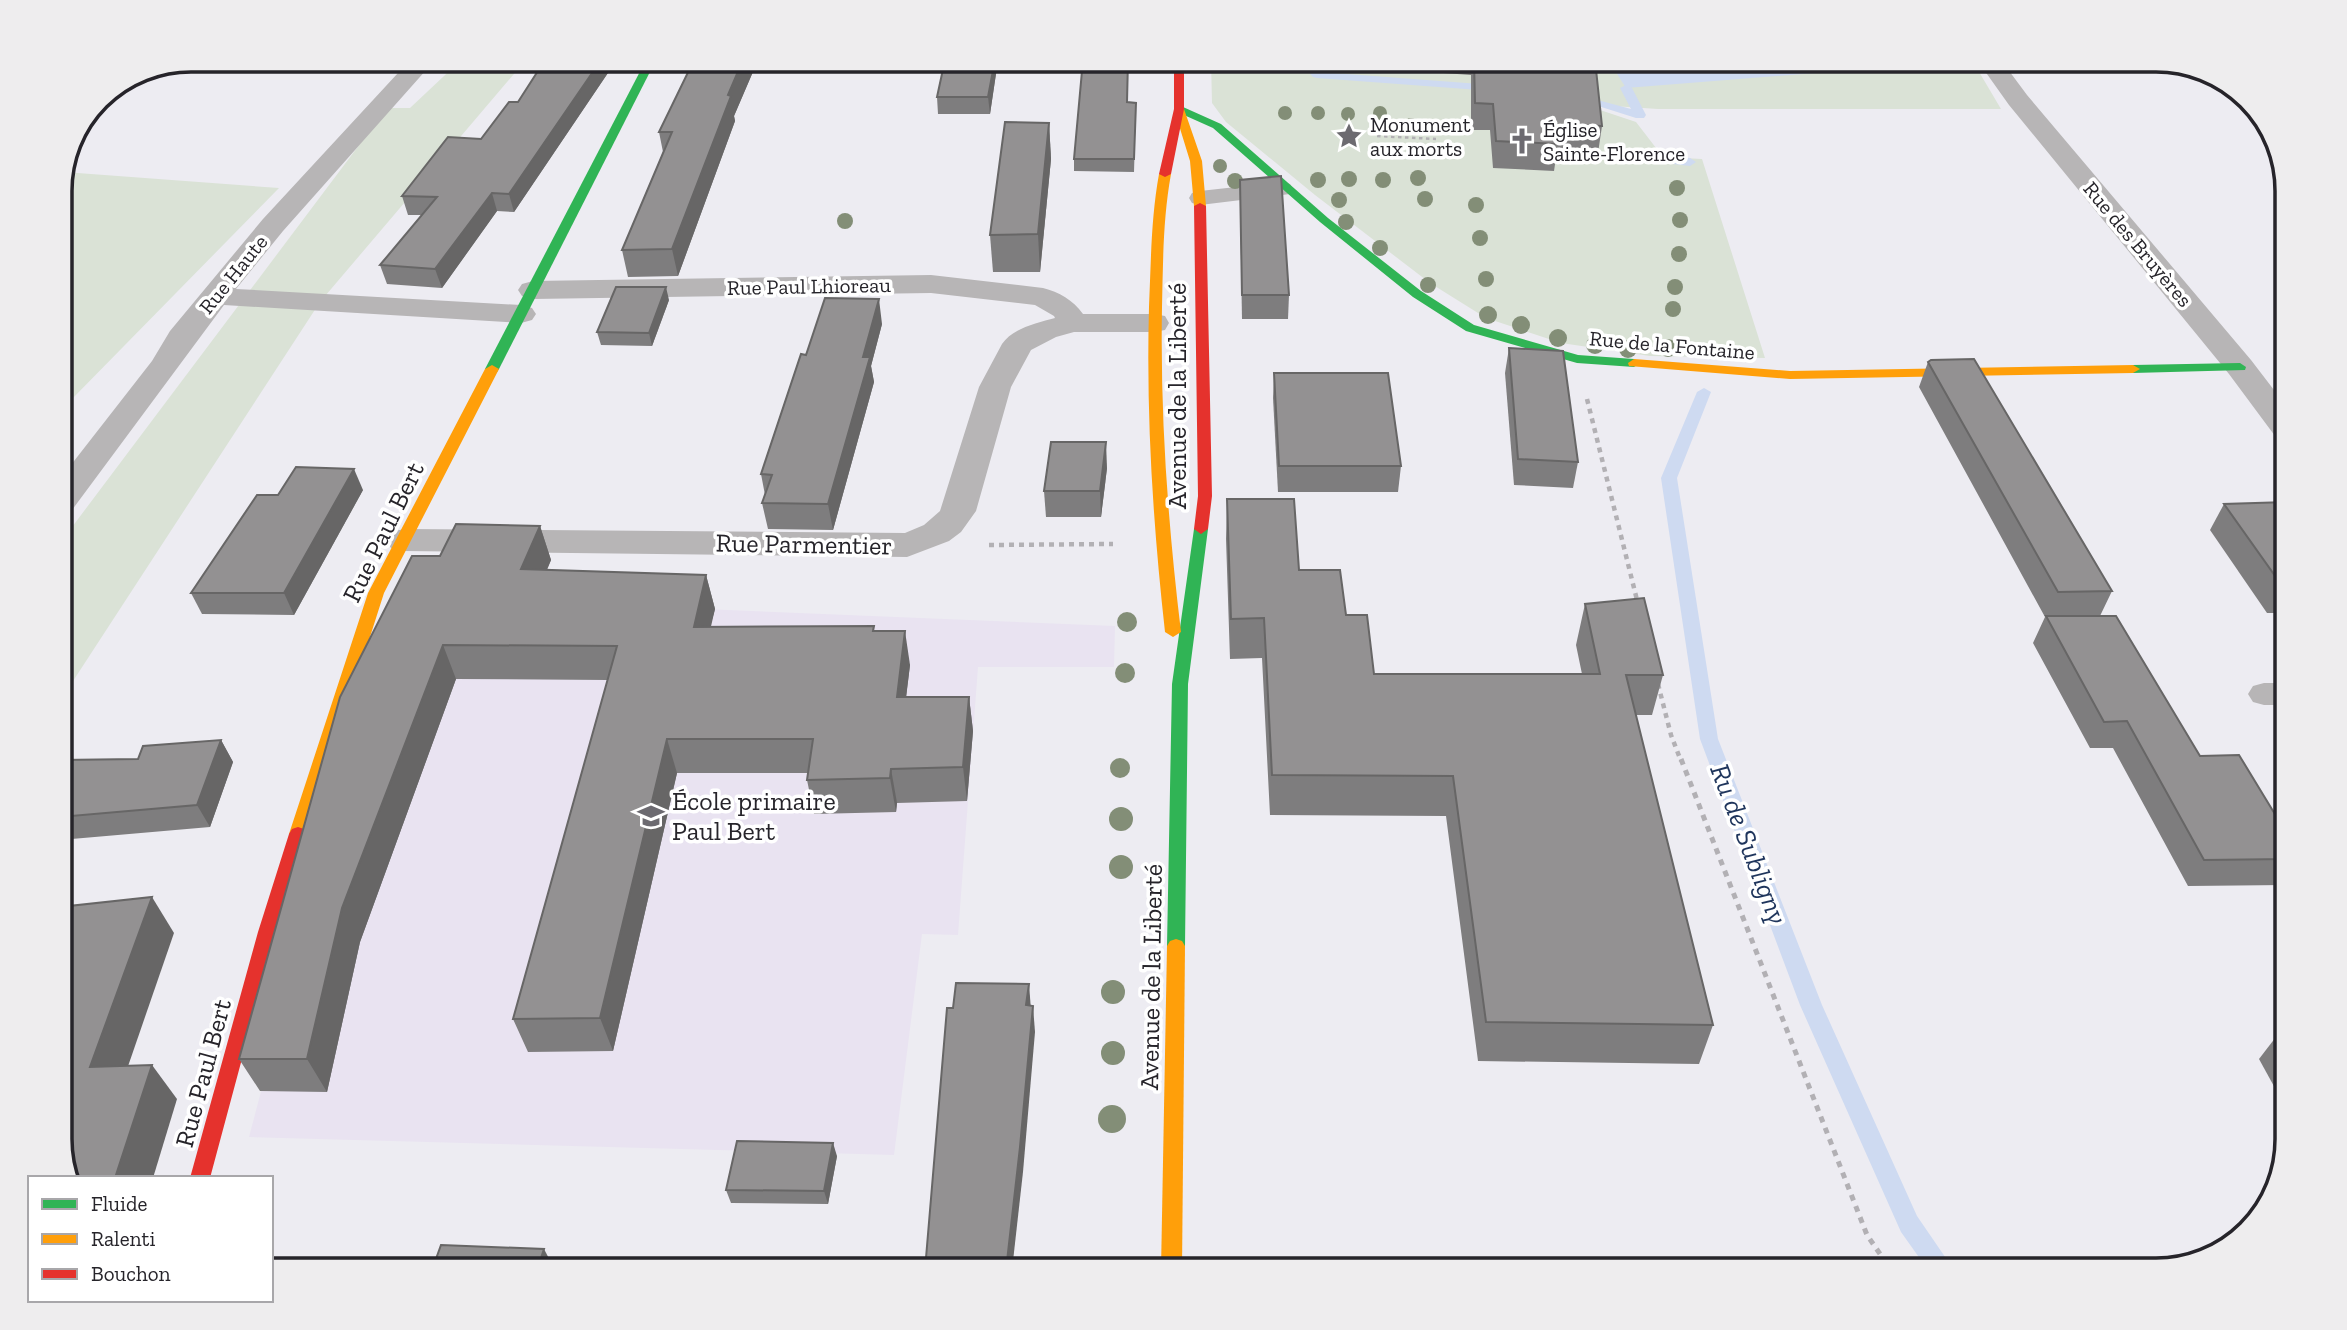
<svg xmlns="http://www.w3.org/2000/svg" width="2347" height="1330" font-family="'Zilla Slab',serif">
	<rect width="100%" height="100%" fill="#edecf2"/>
	<polygon fill="#e9e3f1" points="581,604 1115,626 1114,667 978,667 958,935 922,934 894,1155 249,1137 365,699"/>
	<g fill="#dae2d6">
		<polygon points="461,60 530,60 519,68 320,302 60,701 60,543 387,108 410,108"/>
		<polygon points="1211,60 1972,60 2001,109 1658,109 1582,104 1636,122 1663,157 1702,159 1765,358 1650,356 1561,343 1486,318 1430,283 1315,195 1226,122 1212,103"/>
		<polygon points="64,172 279,188 72,399 60,415 60,182"/>
	</g>
	<polygon fill="#cedaf1" points="1707,60 1898,60 1904,66 1626,88 1614,69"/>
	<g fill="none" stroke-linecap="round" stroke-linejoin="round">
		<g fill="#cedaf1" fill-rule="evenodd">
			<polygon points="1298,60 1309,60 1320,72 1493,85 1499,88 1493,91 1317,78 1313,77"/>
			<polygon points="1626,85 1632,88 1646,115 1644,118 1636,118 1573,98 1579,95 1631,109 1620,88"/>
			<polygon points="1633,152 1690,158 1696,162 1690,166 1629,159 1627,156"/>
			<polygon points="1704,388 1711,392 1677,478 1718,739 1822,1005 1917,1216 1954,1270 1928,1270 1901,1232 1800,1005 1700,739 1661,478 1697,392"/>
		</g>
		<polyline stroke="#b2b0b4" stroke-width="2.5" stroke-dasharray="3.5 3.5" stroke-linecap="butt" points="1377,136 1436,139"/>
		<g stroke="#b2b0b4" stroke-width="4.5" stroke-dasharray="5 5" stroke-linecap="butt">
			<polyline points="1587,399 1638,604"/>
			<polyline points="989,545 1113,544"/>
			<polyline points="1658,684 1671,735 1681,761"/>
		</g>
		<polyline stroke="#b2b0b4" stroke-width="5" stroke-dasharray="6 6" stroke-linecap="butt" points="1681,759 1867,1235 1891,1270"/>
		<g fill="#b7b5b6" fill-rule="evenodd">
			<polygon points="1282,182 1290,184 1293,189 1290,194 1200,205 1192,203 1189,198 1192,193 1200,191"/>
			<polygon points="2264,683 2287,683 2287,705 2264,705 2253,702 2248,694 2253,686"/>
		</g>
		<g fill="#b7b5b6" fill-rule="evenodd">
			<polygon points="410,60 435,60 283,231 236,289 521,305 532,308 536,314 532,320 521,323 224,305 72,510 60,513 60,479 152,361 170,331 263,219"/>
			<polygon points="1977,60 2001,60 2027,95 2251,360 2287,407 2287,439 2275,436 2229,374 2009,105"/>
			<path d="M931,275L1043,288C1059,292 1073,300 1083,314H1154L1165,316L1169,323L1165,330L1154,332H1074L1056,337L1031,350L1011,387L976,511L961,532L949,541L907,557L404,551L391,548L386,540L391,532L404,529L905,533L924,525L940,511L979,387L1002,344C1013,328 1037,323 1055,318L1054,316L1035,305L931,293L533,299L522,296L518,290L522,284L533,281Z"/>
		</g>
		<g fill="#30b455" fill-rule="evenodd">
			<polygon points="646,60 656,60 499,369 497,372 487,372 485,369"/>
			<polygon points="1175,107 1183,107 1221,124 1328,218 1421,291 1474,325 1578,355 1634,359 1640,363 1634,367 1577,363 1466,331 1413,297 1320,222 1213,128 1175,111"/>
			<polygon points="2240,363 2246,367 2245,370 2133,373 2126,369 2133,365"/>
			<polygon points="1201,524 1208,529 1188,684 1185,946 1182,951 1176,953 1170,951 1167,946 1172,684 1194,529"/>
		</g>
		<g fill="#ff9f0a" fill-rule="evenodd">
			<polygon points="1179,106 1184,109 1202,161 1206,206 1200,209 1194,206 1190,161 1174,109"/>
			<path d="M1165,171L1171,174C1163,218 1163,262 1162,307C1160,416 1168,524 1181,632L1173,637L1165,632C1153,524 1146,416 1149,307C1151,262 1151,218 1159,174Z"/>
			<polygon points="1634,359 1790,371 2133,365 2140,369 2133,373 1790,379 1629,366 1628,363"/>
			<polygon points="492,365 499,369 384,593 307,834 304,839 292,839 289,834 368,593 485,369"/>
			<polygon points="1176,939 1182,941 1185,946 1182,1270 1161,1270 1167,946 1170,941"/>
		</g>
		<g fill="#e5322d" fill-rule="evenodd">
			<polygon points="1174,60 1184,60 1184,109 1171,174 1165,177 1159,174 1174,109"/>
			<polygon points="1200,203 1206,206 1212,496 1208,529 1201,534 1194,529 1198,496 1194,206"/>
			<polygon points="298,827 304,829 307,834 276,932 210,1178 190,1178 258,932 289,834 292,829"/>
		</g>
	</g>
	<g fill="#838e77">
		<circle cx="1285" cy="113" r="7"/>
		<circle cx="1318" cy="113" r="7"/>
		<circle cx="1380" cy="113" r="7"/>
		<circle cx="1348" cy="114" r="7"/>
		<circle cx="1411" cy="125" r="7"/>
		<circle cx="1415" cy="151" r="7"/>
		<circle cx="1220" cy="166" r="7"/>
		<circle cx="1418" cy="178" r="8"/>
		<circle cx="1349" cy="179" r="8"/>
		<circle cx="1318" cy="180" r="8"/>
		<circle cx="1383" cy="180" r="8"/>
		<circle cx="1235" cy="181" r="8"/>
		<circle cx="1677" cy="188" r="8"/>
		<circle cx="1425" cy="199" r="8"/>
		<circle cx="1339" cy="200" r="8"/>
		<circle cx="1476" cy="205" r="8"/>
		<circle cx="1680" cy="220" r="8"/>
		<circle cx="845" cy="221" r="8"/>
		<circle cx="1346" cy="222" r="8"/>
		<circle cx="1480" cy="238" r="8"/>
		<circle cx="1380" cy="248" r="8"/>
		<circle cx="1679" cy="254" r="8"/>
		<circle cx="1486" cy="279" r="8"/>
		<circle cx="1428" cy="285" r="8"/>
		<circle cx="1675" cy="287" r="8"/>
		<circle cx="1673" cy="309" r="8"/>
		<circle cx="1488" cy="315" r="9"/>
		<circle cx="1521" cy="325" r="9"/>
		<circle cx="1558" cy="338" r="9"/>
		<circle cx="1595" cy="345" r="9"/>
		<circle cx="1668" cy="348" r="9"/>
		<circle cx="1628" cy="349" r="9"/>
		<circle cx="1127" cy="622" r="10"/>
		<circle cx="1125" cy="673" r="10"/>
		<circle cx="1120" cy="768" r="10"/>
		<circle cx="1121" cy="819" r="12"/>
		<circle cx="1121" cy="867" r="12"/>
		<circle cx="1113" cy="992" r="12"/>
		<circle cx="1113" cy="1053" r="12"/>
		<circle cx="1112" cy="1119" r="14"/>
	</g>
	<g fill="#7e7d7e">
		<polygon points="691,60 758,60 734,116 735,121 678,276 628,277 622,250 663,152 659,132 692,63"/>
		<polygon points="945,60 1018,60 1016,67 997,67 990,114 938,114 937,97"/>
		<polygon points="1128,60 1128,102 1136,103 1134,172 1074,171 1074,159"/>
		<polygon points="1293,60 1407,60 1300,70"/>
		<polygon points="1416,60 1595,60 1602,126 1598,153 1557,151 1554,171 1493,168 1490,130 1471,130 1471,75 1416,71"/>
		<polygon points="616,61 514,212 497,211 442,288 387,284 380,265 422,215 408,215 402,196 481,139 518,102"/>
		<polygon points="1049,123 1051,159 1040,272 993,272 990,235"/>
		<polygon points="1240,180 1289,295 1288,319 1242,319 1240,203"/>
		<polygon points="669,300 652,346 601,345 597,332"/>
		<polygon points="882,324 871,366 874,382 833,530 768,529 762,503 765,495 761,474 806,355"/>
		<polygon points="1509,348 1578,462 1573,488 1514,485 1505,373"/>
		<polygon points="1928,362 2112,591 2100,616 2200,756 2287,834 2287,881 2285,885 2188,886 2113,748 2090,748 2033,643 2045,617 1919,387"/>
		<polygon points="1274,373 1401,466 1398,492 1278,492 1273,398"/>
		<polygon points="1107,468 1101,517 1046,517 1044,491"/>
		<polygon points="363,490 294,615 202,614 191,593 278,495"/>
		<polygon points="1227,499 1346,615 1374,674 1582,674 1576,645 1585,604 1663,675 1652,715 1636,715 1713,1025 1699,1064 1478,1061 1446,816 1270,815 1262,658 1230,659 1226,539"/>
		<polygon points="2287,502 2287,613 2267,613 2210,530 2224,504"/>
		<polygon points="540,526 551,560 547,570 706,575 715,609 710,627 875,631 910,665 906,697 969,697 973,731 967,801 897,803 896,812 814,814 807,780 808,773 677,773 613,1051 528,1052 513,1019 608,680 456,679 360,942 327,1092 260,1091 239,1059 440,556"/>
		<polygon points="221,740 233,762 210,827 60,840 60,760 138,759"/>
		<polygon points="2279,1033 2287,1033 2287,1110 2259,1059"/>
		<polygon points="837,1156 828,1204 731,1203 726,1190"/>
	</g>
	<g fill="#676666">
		<polygon points="601,60 615,60 616,61 514,212 509,194"/>
		<polygon points="743,60 758,60 734,116 735,121 678,276 672,249 728,95"/>
		<polygon points="995,60 997,60 997,67 990,114 988,97"/>
		<polygon points="1300,60 1407,60 1300,70"/>
		<polygon points="1049,123 1051,159 1040,272 1038,234"/>
		<polygon points="492,193 497,211 442,288 435,269"/>
		<polygon points="666,287 669,300 652,346 649,333"/>
		<polygon points="879,299 882,324 871,366 874,382 833,530 828,504 863,357"/>
		<polygon points="1106,442 1107,468 1101,517 1100,491"/>
		<polygon points="354,469 363,490 294,615 284,593"/>
		<polygon points="540,526 551,560 532,603 521,569"/>
		<polygon points="706,575 715,609 703,661 694,627"/>
		<polygon points="905,631 910,665 902,731 897,697"/>
		<polygon points="443,645 456,679 360,942 327,1092 307,1059 342,908"/>
		<polygon points="969,697 973,731 967,801 963,767"/>
		<polygon points="667,739 677,773 613,1051 600,1018"/>
		<polygon points="221,740 233,762 210,827 197,805"/>
		<polygon points="891,769 897,803 896,812 890,778"/>
		<polygon points="152,897 174,933 116,1101 90,1067"/>
		<polygon points="1029,984 1031,1010 1026,1005"/>
		<polygon points="1033,1006 1035,1032 1023,1172 1012,1270 1006,1270"/>
		<polygon points="152,1065 177,1099 153,1178 115,1178"/>
		<polygon points="833,1143 837,1156 828,1204 824,1191"/>
		<polygon points="544,1249 555,1270 537,1270"/>
	</g>
	<g fill="#939192" stroke="#676666" stroke-width="2">
		<polygon points="545,60 601,60 509,194 492,193 435,269 380,265 437,197 402,196 448,137 481,139 509,102 518,102"/>
		<polygon points="694,60 743,60 728,95 731,96 672,249 622,250 672,132 659,132"/>
		<polygon points="945,60 995,60 988,97 937,97"/>
		<polygon points="1083,60 1128,60 1127,102 1136,103 1134,159 1074,159"/>
		<polygon points="1474,60 1595,60 1602,126 1556,124 1558,144 1496,141 1493,104 1475,103"/>
		<polygon points="1005,122 1049,123 1038,234 990,235"/>
		<polygon points="1281,176 1289,295 1242,295 1240,180"/>
		<polygon points="616,287 666,287 649,333 597,332"/>
		<polygon points="825,298 879,299 863,357 870,357 828,504 762,503 772,475 761,474 801,354 806,355"/>
		<polygon points="1509,348 1563,351 1578,462 1518,459"/>
		<polygon points="1974,359 2112,591 2058,592 1928,362 1931,360"/>
		<polygon points="1274,373 1388,373 1401,466 1279,466"/>
		<polygon points="1051,442 1106,442 1100,491 1044,491"/>
		<polygon points="296,467 354,469 284,593 191,593 257,495 278,495"/>
		<polygon points="1227,499 1294,499 1299,570 1340,570 1346,615 1367,615 1374,674 1600,674 1585,604 1644,598 1663,675 1626,675 1713,1025 1486,1022 1453,776 1272,775 1264,618 1231,619"/>
		<polygon points="2287,502 2287,586 2283,587 2224,504"/>
		<polygon points="456,524 540,526 521,569 706,575 694,627 874,626 873,631 905,631 897,697 969,697 963,767 891,769 890,778 807,780 813,739 667,739 600,1018 513,1019 617,646 443,645 342,908 307,1059 239,1059 340,697 412,556 440,556"/>
		<polygon points="2046,616 2116,616 2200,756 2239,755 2287,834 2287,859 2204,860 2127,721 2104,722"/>
		<polygon points="221,740 197,805 60,817 60,760 138,759 143,746"/>
		<polygon points="152,897 90,1067 152,1065 115,1178 69,1178 60,1148 60,907"/>
		<polygon points="956,983 1029,984 1026,1005 1033,1006 1020,1147 1006,1270 925,1270 947,1008 953,1008"/>
		<polygon points="2279,1033 2287,1033 2287,1048"/>
		<polygon points="737,1141 833,1143 824,1191 726,1190"/>
		<polygon points="441,1245 544,1249 537,1270 432,1270"/>
	</g>
	<defs>
		<g id="sight-bare" transform="scale(2.1)"><path d="M0-6L1.8-2.2L6-1.7L2.9 1.2L3.7 5.4L0 3.3L-3.7 5.4L-2.9 1.2L-6-1.7L-1.8-2.2Z" fill="#6c6a70" stroke="#fff" stroke-width="2.5" paint-order="stroke"/></g>
		<g id="church-bare" transform="scale(2.1)"><path d="M-1.2-6h2.4v3.5h3.3v2.4h-3.3V6h-2.4V-.1h-3.3v-2.4h3.3Z" fill="#6c6a70" stroke="#fff" stroke-width="2.5" paint-order="stroke"/></g>
		<g id="school-bare" transform="scale(2.1)"><path d="M0-5L7-2L0 1L-7-2ZM-4 1L0 2.5L4 1V4Q0 6-4 4Z" fill="#6c6a70" stroke="#fff" stroke-width="2.5" paint-order="stroke"/></g>
	</defs>
	<g fill-rule="evenodd">
		<use href="#sight-bare" x="1349" y="136"/>
		<use href="#church-bare" x="1522" y="141"/>
		<use href="#school-bare" x="651" y="816"/>
	</g>
	<g text-anchor="middle" dominant-baseline="central" stroke-width="7" stroke-linejoin="round" paint-order="stroke">
		<g font-size="21" fill="#26242a" stroke="#fff" text-anchor="start">
			<text x="1370" y="124">Monument<tspan x="1370" dy="24">aux morts</tspan></text>
			<text x="1543" y="129">Église<tspan x="1543" dy="24">Sainte-Florence</tspan></text>
		</g>
		<g font-size="21" fill="#26242a" stroke="#fff">
			<text transform="translate(2138 244) rotate(50)">Rue des Bruyères</text>
			<text transform="translate(233 274) rotate(-51)">Rue Haute</text>
			<text transform="translate(809 286) rotate(-1)">Rue Paul Lhioreau</text>
			<text transform="translate(1672 345) rotate(5)">Rue de la Fontaine</text>
		</g>
		<g font-size="26" fill="#26242a" stroke="#fff">
			<text transform="translate(1177 396) rotate(-90)">Avenue de la Liberté</text>
			<text transform="translate(383 532) rotate(-64)">Rue Paul Bert</text>
			<text transform="translate(804 544) rotate(1)">Rue Parmentier</text>
			<text transform="translate(1151 977) rotate(-89)">Avenue de la Liberté</text>
			<text transform="translate(203 1073) rotate(-75)">Rue Paul Bert</text>
		</g>
		<g font-size="26" fill="#26242a" stroke="#fff" text-anchor="start">
			<text x="672" y="801">École primaire<tspan x="672" dy="30">Paul Bert</tspan></text>
		</g>
		<g font-size="28" font-style="italic" fill="#1f355c" stroke="#fff">
			<text transform="translate(1749 844) rotate(69)">Ru de Subligny</text>
		</g>
	</g>
	<path d="M0 0H2347V1330H0ZM191 72H2156A119 119 0 0 1 2275 191V1139A119 119 0 0 1 2156 1258H191A119 119 0 0 1 72 1139V191A119 119 0 0 1 191 72Z" fill="#eeedee" fill-rule="evenodd"/>
	<path fill="none" stroke="#26242a" stroke-width="3.5" d="M191 72H2156A119 119 0 0 1 2275 191V1139A119 119 0 0 1 2156 1258H191A119 119 0 0 1 72 1139V191A119 119 0 0 1 191 72Z"/>
	<rect x="28" y="1176" width="245" height="126" fill="#ffffff" stroke="#a8a7aa" stroke-width="2"/>
	<rect x="42" y="1199" width="35" height="10" fill="#30b455" stroke="#a8a7aa" stroke-width="2"/>
	<text x="91" y="1211" font-size="21" fill="#26242a">Fluide</text>
	<rect x="42" y="1234" width="35" height="10" fill="#ff9f0a" stroke="#a8a7aa" stroke-width="2"/>
	<text x="91" y="1246" font-size="21" fill="#26242a">Ralenti</text>
	<rect x="42" y="1269" width="35" height="10" fill="#e5322d" stroke="#a8a7aa" stroke-width="2"/>
	<text x="91" y="1281" font-size="21" fill="#26242a">Bouchon</text>
</svg>
